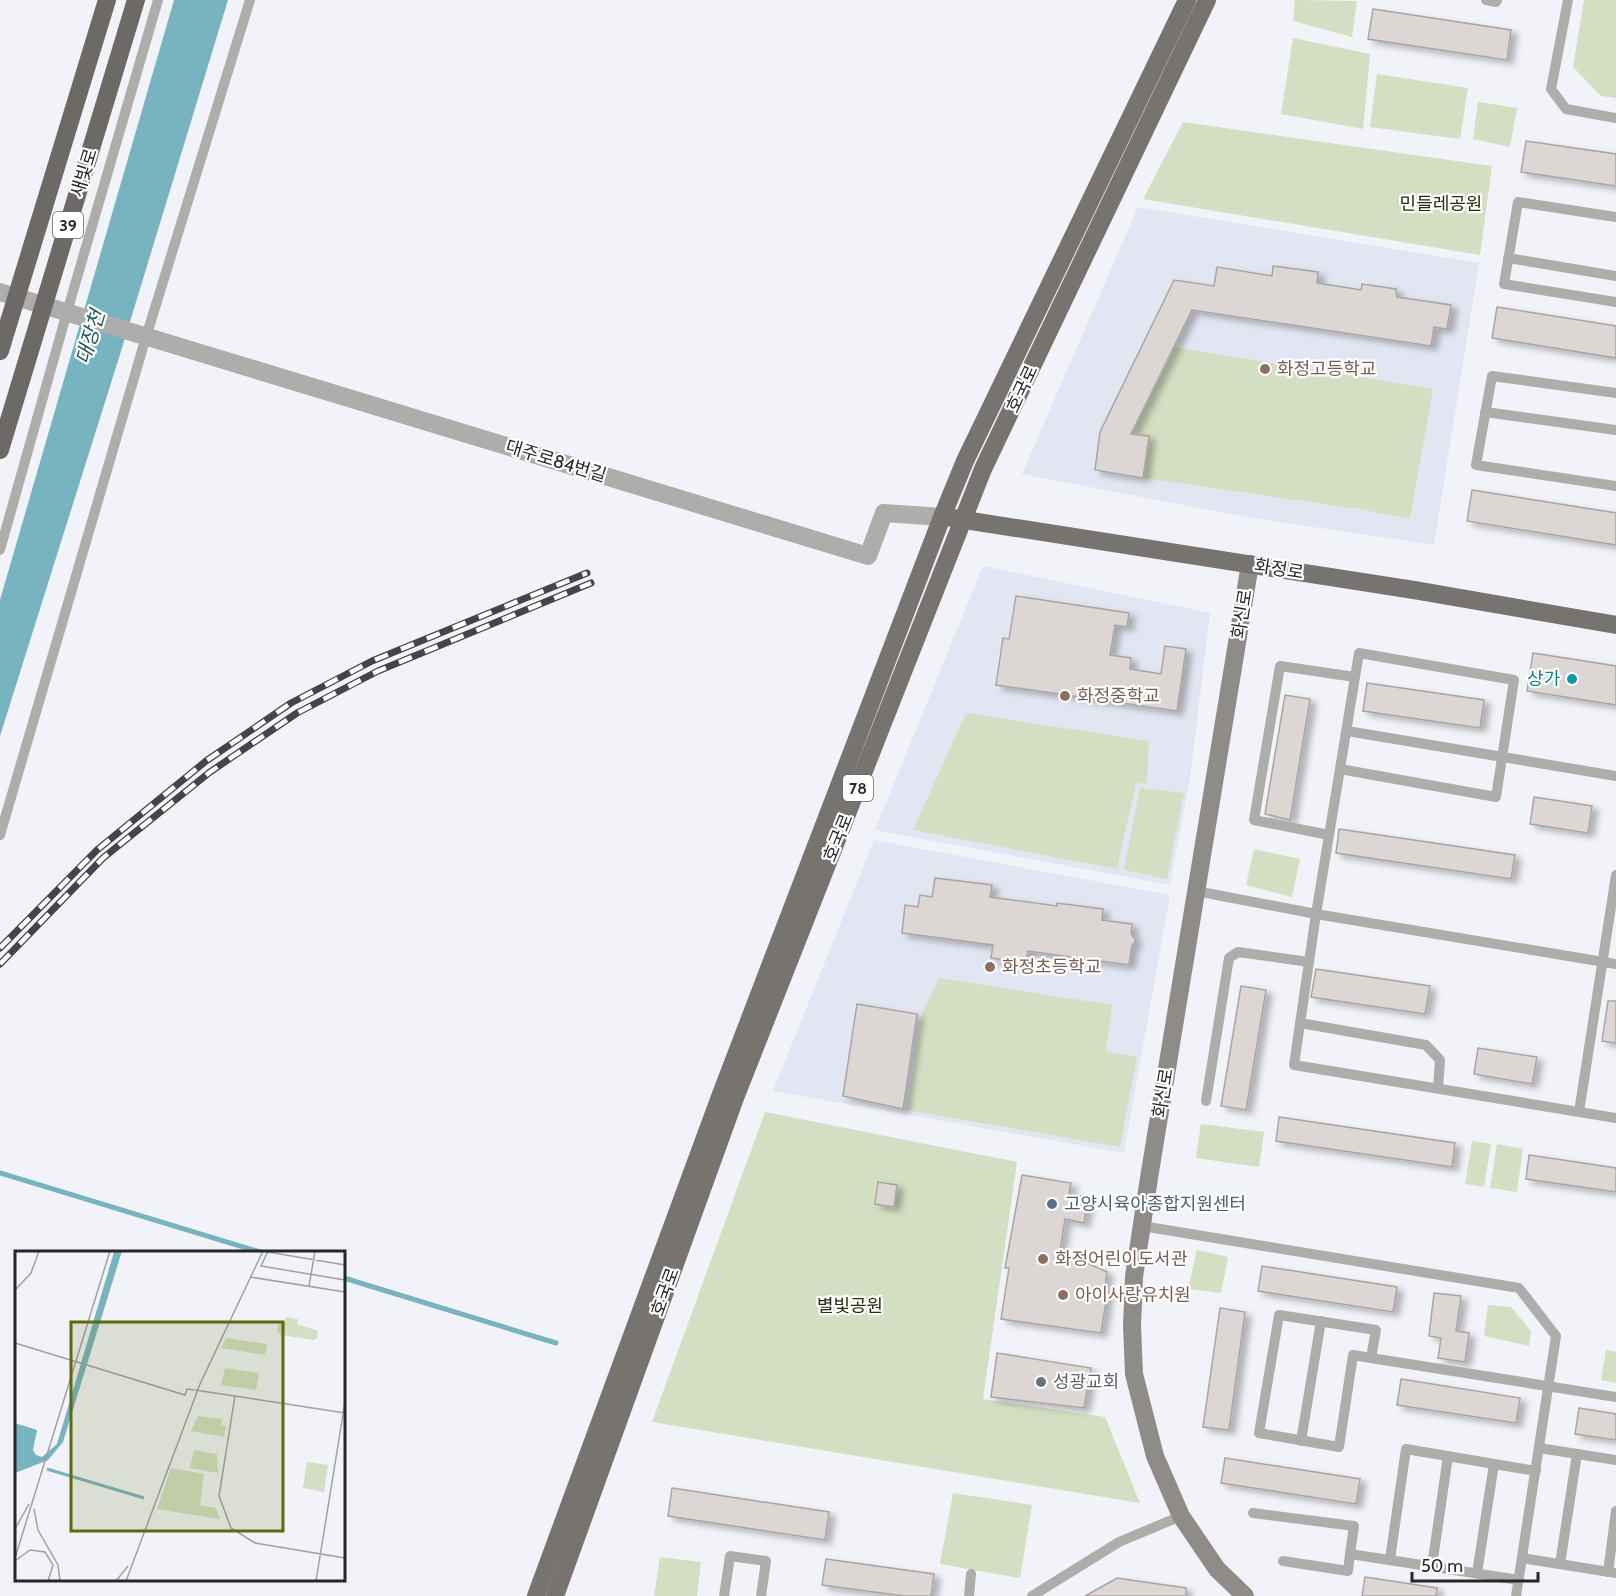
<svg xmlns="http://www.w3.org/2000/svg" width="1616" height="1596" font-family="Cabin,'Noto Sans KR',sans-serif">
	<defs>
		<filter id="shadow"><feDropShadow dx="6" dy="4" stdDeviation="3" flood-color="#0004"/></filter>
	</defs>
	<rect width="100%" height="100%" fill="#f1f3f8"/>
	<g fill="#e2e6f2">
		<polygon points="1138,207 1479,263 1434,545 1246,517 1022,474"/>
		<polygon points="983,566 1210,613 1190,778 1170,885 875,830"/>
		<polygon points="874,840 1170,895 1124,1153 773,1091"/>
	</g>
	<g fill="#d4dec2">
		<polygon points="1295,0 1357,1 1352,37 1293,21"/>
		<polygon points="1584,0 1616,0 1616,98 1601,96 1573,67"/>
		<polygon points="1293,38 1370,54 1363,129 1281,114"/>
		<polygon points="1377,74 1468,88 1460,139 1370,127"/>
		<polygon points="1478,102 1517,108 1510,147 1473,139"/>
		<polygon points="1183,122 1492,166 1480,255 1143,199"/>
		<polygon points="1174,347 1433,389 1410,519 1359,509 1143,478 1149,437 1131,434"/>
		<polygon points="966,713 1149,741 1147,784 1136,783 1117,869 913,830"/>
		<polygon points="1140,788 1184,793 1167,879 1124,870"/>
		<polygon points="1254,849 1300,859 1292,897 1246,885"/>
		<polygon points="939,978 1112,1005 1106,1051 1137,1057 1120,1147 907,1110 922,1014"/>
		<polygon points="765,1112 1017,1162 983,1399 1105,1417 1140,1503 652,1422"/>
		<polygon points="1201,1124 1264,1132 1259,1167 1196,1158"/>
		<polygon points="1472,1141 1491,1144 1484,1187 1465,1184"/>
		<polygon points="1497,1144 1523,1149 1517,1192 1490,1188"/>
		<polygon points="1197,1250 1228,1257 1221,1293 1188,1289"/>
		<polygon points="1488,1305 1511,1307 1531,1331 1529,1346 1484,1336"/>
		<polygon points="1606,1350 1616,1352 1616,1383 1601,1380"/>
		<polygon points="953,1493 1032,1505 1020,1578 940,1564"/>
		<polygon points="660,1557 701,1562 697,1596 654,1596"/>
	</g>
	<polygon fill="#78b3c0" points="174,0 228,0 122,348 0,736 0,600"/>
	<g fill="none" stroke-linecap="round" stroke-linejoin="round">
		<g stroke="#78b3c0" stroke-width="5">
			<polyline points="0,1173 260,1252"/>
			<polyline points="344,1278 556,1343"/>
		</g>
	</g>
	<g fill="#dcd7d4" stroke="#aaa5a2" stroke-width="1.5" filter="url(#shadow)">
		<polygon points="1373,9 1511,30 1507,60 1368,39"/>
		<polygon points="1526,141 1616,154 1616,186 1521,172"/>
		<polygon points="1273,266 1318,272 1317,283 1361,290 1362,284 1396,289 1397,297 1451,305 1447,329 1434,327 1431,346 1192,310 1131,434 1149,436 1143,478 1095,470 1100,432 1174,280 1214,286 1217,267 1272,276"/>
		<polygon points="1497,307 1616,326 1616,358 1492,338"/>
		<polygon points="1472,490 1616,513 1616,545 1467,521"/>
		<polygon points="1016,596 1129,613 1127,627 1115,625 1110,655 1131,658 1130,669 1161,674 1165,646 1186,649 1177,711 996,685 1003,638 1009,639"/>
		<polygon points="1533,653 1616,666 1616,705 1527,691"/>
		<polygon points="1367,683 1484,700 1480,728 1363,711"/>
		<polygon points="1285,695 1310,699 1290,820 1265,814"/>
		<polygon points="1534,797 1592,806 1588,833 1530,824"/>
		<polygon points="1339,829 1515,855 1511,879 1336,853"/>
		<polygon points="935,878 992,885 990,897 1057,906 1057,903 1103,909 1102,920 1132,924 1131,933 1136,941 1132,945 1129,965 1028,951 1026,963 991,958 993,945 902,933 905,905 918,907 920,895 932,897"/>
		<polygon points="1316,969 1430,986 1425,1014 1311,997"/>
		<polygon points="1241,986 1266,990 1246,1110 1221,1106"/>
		<polygon points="1608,1001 1616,1001 1616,1043 1602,1041"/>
		<polygon points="857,1004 917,1014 903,1109 843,1096"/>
		<polygon points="1478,1048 1537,1057 1532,1084 1474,1074"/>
		<polygon points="1279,1117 1455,1143 1452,1167 1276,1141"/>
		<polygon points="1529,1155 1616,1168 1616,1192 1526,1179"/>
		<polygon points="1022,1175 1071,1183 1069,1194 1088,1197 1084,1223 1065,1219 1060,1251 1107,1272 1104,1293 1107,1294 1101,1333 1001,1319 1009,1268 1005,1268"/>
		<polygon points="878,1182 897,1185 894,1207 875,1204"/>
		<polygon points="1262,1266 1397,1287 1393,1312 1258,1291"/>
		<polygon points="1434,1293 1461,1296 1456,1331 1469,1333 1465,1362 1438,1358 1441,1338 1429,1336"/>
		<polygon points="1220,1308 1245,1312 1229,1430 1203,1427"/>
		<polygon points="997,1353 1091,1368 1084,1408 991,1397"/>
		<polygon points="1401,1379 1520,1398 1516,1423 1397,1405"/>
		<polygon points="1579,1408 1616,1414 1616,1440 1575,1434"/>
		<polygon points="1225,1458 1360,1479 1356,1504 1221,1483"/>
		<polygon points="672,1488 829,1512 825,1540 668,1516"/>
		<polygon points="826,1559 934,1574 931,1596 904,1596 822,1585"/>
		<polygon points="1365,1577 1437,1588 1436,1596 1362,1596"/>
		<polygon points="1117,1578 1186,1588 1186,1596 1085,1596"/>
	</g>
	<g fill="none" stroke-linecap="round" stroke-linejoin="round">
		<g stroke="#afadac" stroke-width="10">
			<polyline points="1486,0 1496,2 1497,0"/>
			<polyline points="1568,0 1551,89 1566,109 1616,118"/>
			<polyline points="1616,217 1518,202 1504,284 1616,302"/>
			<polyline points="1508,258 1616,276"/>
			<polyline points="1616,393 1492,376 1476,465 1616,486"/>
			<polyline points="1485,412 1616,430"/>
			<polyline points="0,550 67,312 158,0"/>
			<polyline points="1347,731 1616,776"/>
			<polyline points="1340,769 1316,914 1294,1065 1616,1118"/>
			<polyline points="0,835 146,337 250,0"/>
			<polyline points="1329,835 1254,820 1280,666 1355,677 1359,653 1514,680 1496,797 1340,769 1355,677"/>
			<polyline points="1196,891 1316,914 1616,964"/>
			<polyline points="1300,1023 1426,1045 1440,1060 1438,1088"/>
			<polyline points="1206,1101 1229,958 1238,952 1309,962"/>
			<polyline points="1579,1112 1616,875"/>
			<polyline points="1142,1226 1519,1288 1556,1336 1516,1596"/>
			<polyline points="1371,1358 1376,1330 1279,1315 1259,1433 1339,1447 1353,1355 1371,1358 1616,1397"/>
			<polyline points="1301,1441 1321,1321"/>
			<polyline points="1539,1448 1616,1460"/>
			<polyline points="1253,1513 1354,1526 1350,1554 1519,1580"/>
			<polyline points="1522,1558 1616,1573"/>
			<polyline points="1390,1559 1406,1449 1536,1471"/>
			<polyline points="1283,1561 1348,1571 1350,1554"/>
			<polyline points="1560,1564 1577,1454"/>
			<polyline points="1432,1566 1448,1456"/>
			<polyline points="1608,1572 1616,1511"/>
			<polyline points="1477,1573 1494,1464"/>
			<polyline points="724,1596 730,1556 766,1561 761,1596"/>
			<polyline points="969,1596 971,1574"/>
			<polyline points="1032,1596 1119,1542 1181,1516"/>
		</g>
		<polyline stroke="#afadac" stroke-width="18" points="0,292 868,556 884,513 942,517"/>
		<polyline stroke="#8e8b89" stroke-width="18" points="1245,1596 1217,1569 1181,1516 1155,1456 1134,1374 1132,1326 1134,1277 1149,1178 1250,564"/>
		<g stroke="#777370" stroke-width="18">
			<polyline points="952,518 1414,590 1616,625"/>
			<polyline points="536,1596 721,1094 942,517 965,461 1187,0"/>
			<polyline points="555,1596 735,1098 983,469 1207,0"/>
		</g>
		<g stroke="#444547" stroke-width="7">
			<g id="rail">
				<polyline points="0,948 97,850 206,761 291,703 372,661 587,573"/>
				<polyline points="0,964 103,858 210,772 297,713 378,671 591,583"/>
			</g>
		</g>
		<use href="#rail" stroke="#fff" stroke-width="4.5" stroke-dasharray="14" stroke-linecap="butt"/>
		<g stroke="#6c6966" stroke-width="18">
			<polyline points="0,351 107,0"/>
			<polyline points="0,450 136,0"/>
		</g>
	</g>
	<g fill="#8d6e63" stroke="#fff" stroke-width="2">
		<circle cx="1265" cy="369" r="6"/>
		<circle cx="1065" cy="696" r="6"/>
		<circle cx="990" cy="967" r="6"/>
		<circle cx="1043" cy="1259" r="6"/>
		<circle cx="1063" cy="1295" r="6"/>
	</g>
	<circle fill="#0f9aa8" stroke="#fff" stroke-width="2" cx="1572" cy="679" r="6"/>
	<circle fill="#5c6f8a" stroke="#fff" stroke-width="2" cx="1052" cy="1204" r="6"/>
	<circle fill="#6b7280" stroke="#fff" stroke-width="2" cx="1041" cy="1382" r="6"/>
	<g text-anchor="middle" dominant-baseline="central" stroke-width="4.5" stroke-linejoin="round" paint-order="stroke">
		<g fill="#fff" stroke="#686869" stroke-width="1.5">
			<rect x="53" y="212" width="30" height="26" rx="4.5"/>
			<rect x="843" y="775" width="30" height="26" rx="4.5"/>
		</g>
		<g font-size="16" font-weight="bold" fill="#272729">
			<text x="68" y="225">39</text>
			<text x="858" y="788">78</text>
		</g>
		<g font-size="18" fill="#272729" stroke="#fff">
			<text transform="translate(84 173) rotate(-73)">새빛로</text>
			<text transform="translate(1022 389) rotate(-65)">호국로</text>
			<text transform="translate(556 461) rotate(17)">대주로84번길</text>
			<text transform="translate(1279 569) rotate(9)">화정로</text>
			<text transform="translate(1242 614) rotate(-81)">화신로</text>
			<text transform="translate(838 838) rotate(-68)">호국로</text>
			<text transform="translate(1163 1093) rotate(-81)">화신로</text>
			<text transform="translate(665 1292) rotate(-70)">호국로</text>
		</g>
		<g font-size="18" fill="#242e0a" stroke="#fff">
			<text x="1441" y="204">민들레공원</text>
			<text x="850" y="1306">별빛공원</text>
		</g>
		<g font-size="18" fill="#785e54" stroke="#fff" text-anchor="start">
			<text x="1277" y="369">화정고등학교</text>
			<text x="1077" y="696">화정중학교</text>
			<text x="1002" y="967">화정초등학교</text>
			<text x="1055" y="1259">화정어린이도서관</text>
			<text x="1075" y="1295">아이사랑유치원</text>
		</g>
		<g font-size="18" fill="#0d838f" stroke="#fff" text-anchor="end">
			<text x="1560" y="679">상가</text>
		</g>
		<g font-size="18" fill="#4e5e75" stroke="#fff" text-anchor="start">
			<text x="1064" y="1204">고양시육아종합지원센터</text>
		</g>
		<g font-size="18" fill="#5b616d" stroke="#fff" text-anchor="start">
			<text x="1053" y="1382">성광교회</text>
		</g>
		<g font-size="20" font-style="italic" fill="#225560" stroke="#fff">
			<text transform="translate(90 337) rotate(-73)">대장천</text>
		</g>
	</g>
	<g transform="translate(15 1251)">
		<rect width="330" height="330" fill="#f1f3f8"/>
		<path d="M271,66L283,68L282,73L303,80L302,87L299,89L266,84L262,80L264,70L270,71ZM211,87L252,93L250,104L206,97ZM210,117L244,122L241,139L206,134ZM183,165L207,168L206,174L211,175L209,186L176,180ZM179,199L202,203L203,222L175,217ZM292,211L313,214L309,241L288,237ZM156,217L189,223L185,254L201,257L205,268L142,258Z" fill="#d4dec2"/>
		<path d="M107,0L48,191L33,209L0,222V172L22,179L18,199L21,204L27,206L42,193L99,1Z" fill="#78b3c0"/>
		<path fill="none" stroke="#78b3c0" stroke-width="3" d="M32,218L129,247"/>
		<path fill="none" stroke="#a0a1a5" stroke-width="1.5" d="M253,0L246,15L330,29M253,1L330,14M235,26L330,41M294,35L300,0M0,39L16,22L24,0M0,92L170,144L172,138L179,139M180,139L330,162M220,145L204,245L216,277L240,292L330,307M19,258L23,279L43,314L45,330M0,278L14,253M0,307L95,0M0,310L15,299L30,301L38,314L33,330M101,330L113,315M111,330L185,133L248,0M301,330L330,151"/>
		<path fill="#5f690e" fill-opacity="0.15" stroke="#5f690e" stroke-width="3" d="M56,71H268V280H56Z"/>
		<rect width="330" height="330" fill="none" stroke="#272729" stroke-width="3"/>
	</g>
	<path d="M1412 1572v9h126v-9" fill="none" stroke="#272729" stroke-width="3"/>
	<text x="1421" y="1572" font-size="18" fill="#272729" stroke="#ffffff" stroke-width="4.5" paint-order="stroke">50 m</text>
</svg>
